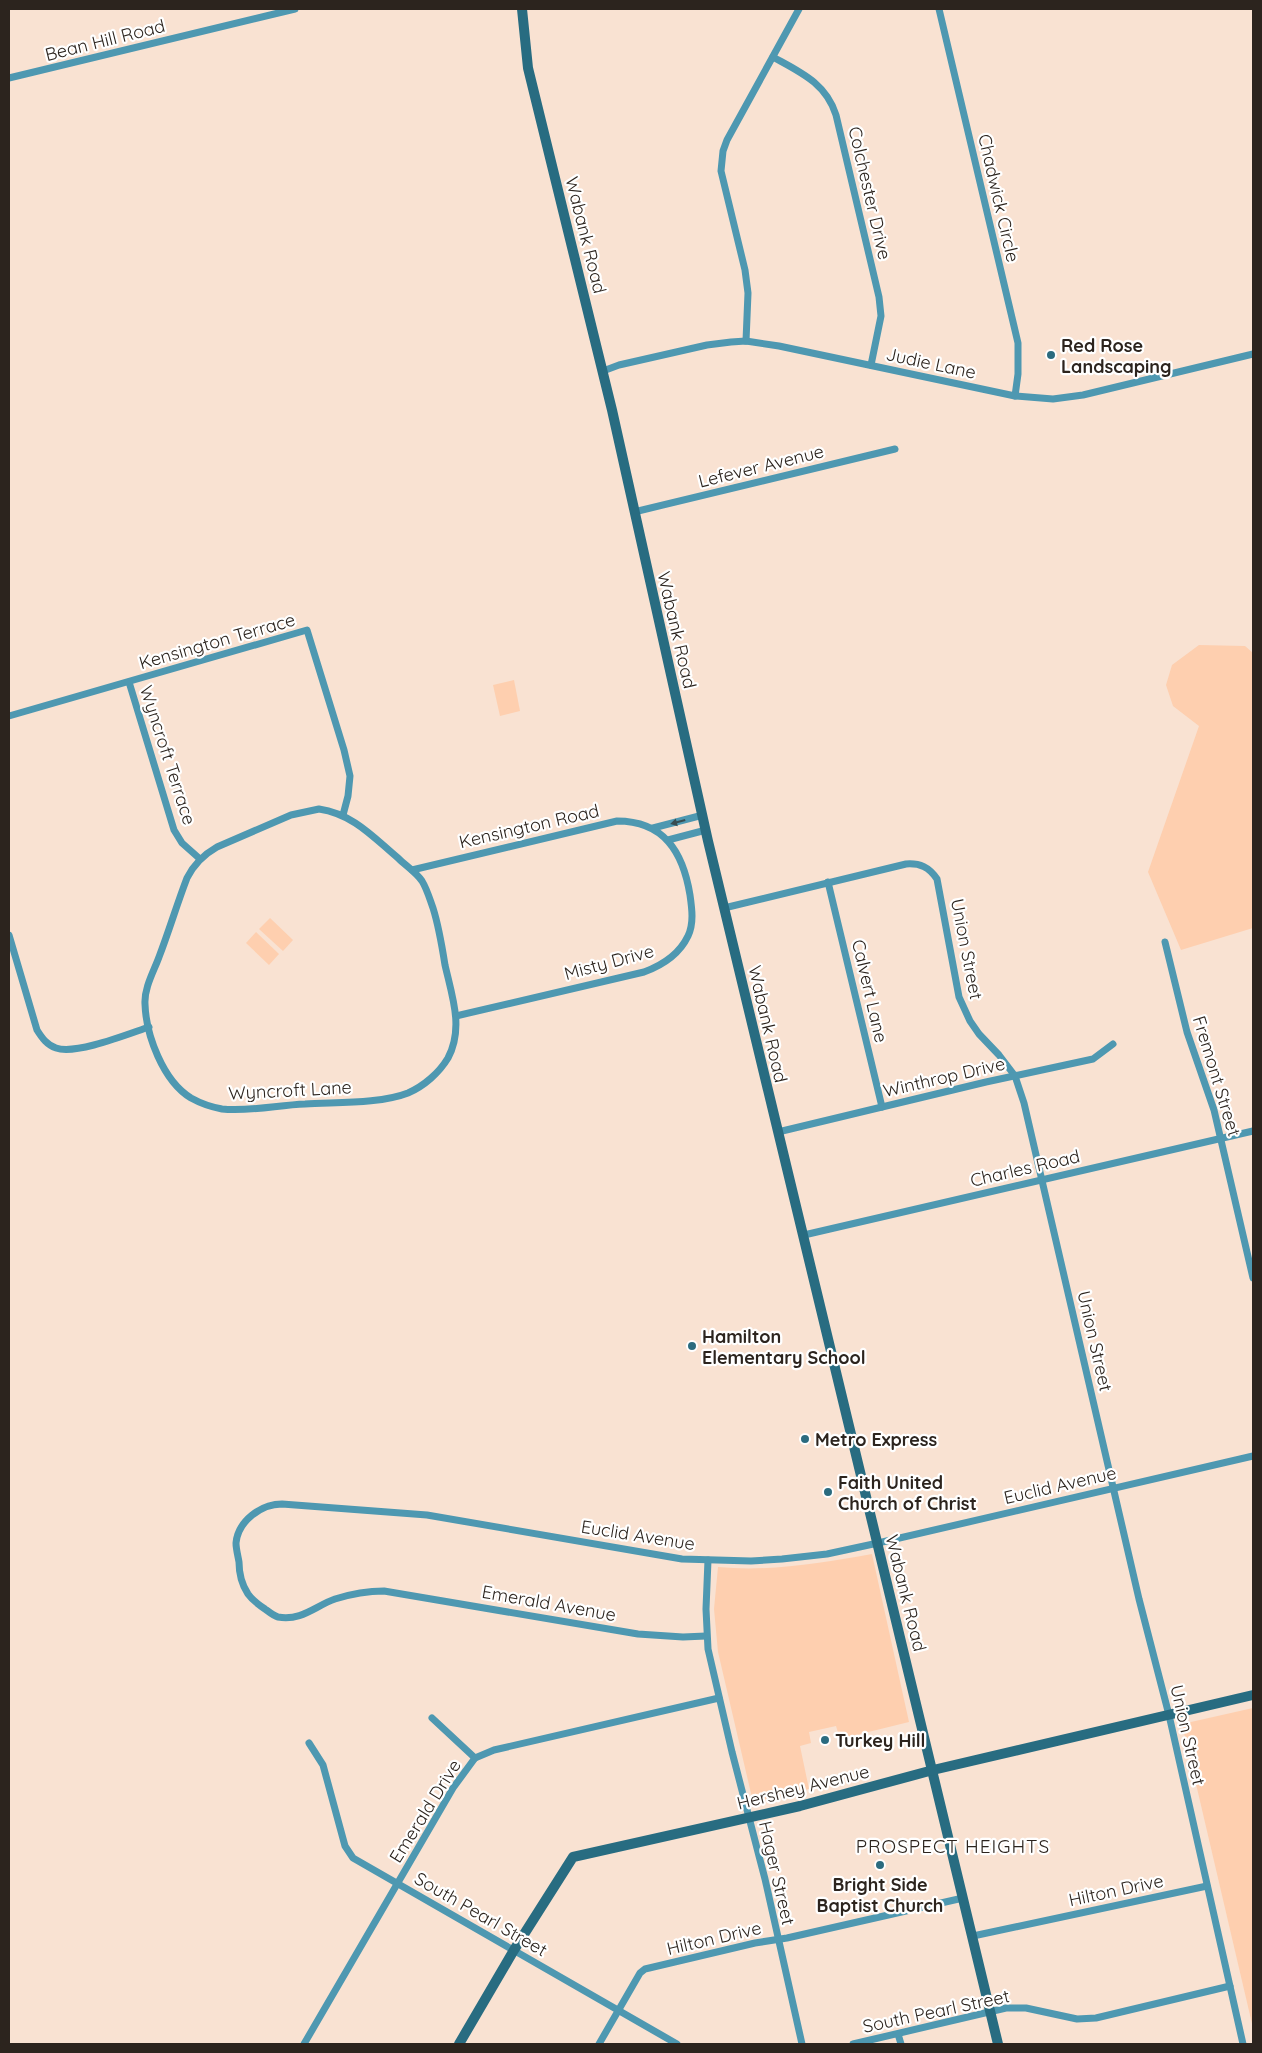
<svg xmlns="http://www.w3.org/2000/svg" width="1262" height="2053" font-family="Quicksand,sans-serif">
	<rect width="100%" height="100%" fill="#f9e2d2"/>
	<g fill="#fecfaf">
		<polygon points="1199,645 1245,646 1253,653 1253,928 1181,950 1148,872 1199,726 1173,706 1166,685 1172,665"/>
		<polygon points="514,680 520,711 500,716 493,685"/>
		<polygon points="270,918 293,940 283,951 259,929"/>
		<polygon points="256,932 279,954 269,965 246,943"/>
		<path d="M872,1554L909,1722L840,1739L836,1726L809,1732L811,1743L800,1746L809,1789L753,1802L718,1652L714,1609L718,1567C769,1572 821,1563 872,1554Z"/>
		<polygon points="1253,1708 1253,2028 1182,1724"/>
	</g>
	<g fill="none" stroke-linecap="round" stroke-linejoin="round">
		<g stroke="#4e98b1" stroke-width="7">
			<polyline points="939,9 1018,343 1018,374 1015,396"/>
			<path d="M773,57C800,72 826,83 836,115L879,297L881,316L871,365"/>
			<polyline points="9,78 295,9"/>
			<polyline points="746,341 748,293 745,270 721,171 723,151 727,140 799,9"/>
			<polyline points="603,371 619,365 707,345 731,342 746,341 779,346 1015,396 1053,399 1083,395 1253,354"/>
			<polyline points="634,512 895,449"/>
			<polyline points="129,682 174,830 182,843 200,859"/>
			<polyline points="9,716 307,630 344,750 350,776 348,796 343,815"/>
			<path d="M319,809C353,814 373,837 398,858C406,866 416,872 422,881C427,889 430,900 433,908C439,927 442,946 445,965C452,996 464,1028 448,1058C439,1073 424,1086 408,1093C380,1104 335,1102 305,1104C278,1105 249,1112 222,1109C211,1107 200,1103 191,1098C163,1081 146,1035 145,1004C144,988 154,971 159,957C169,931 177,904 187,878C194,864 203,855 217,847L291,815Z"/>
			<polyline points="653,828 703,815"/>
			<polyline points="668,840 706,830"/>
			<path d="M412,870L617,821C664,821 683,852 690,895C692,909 694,923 688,936C679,955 663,965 644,972L456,1016"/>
			<polyline points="828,882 882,1107"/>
			<path d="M724,908L906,864C920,863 929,867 937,879L959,997L970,1021L979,1034L999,1055L1015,1076L1024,1103L1139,1599L1169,1715L1243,2044"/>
			<path d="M9,935L37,1030C42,1038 47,1045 56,1048C76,1055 128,1034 149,1027"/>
			<polyline points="1165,942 1187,1032 1214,1110 1253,1278"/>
			<polyline points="778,1132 986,1082 1093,1059 1113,1044"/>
			<polyline points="804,1235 1253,1131"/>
			<polyline points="708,1560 706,1609 708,1649 732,1752 765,1879 802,2044"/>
			<path d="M706,1636L683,1637L638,1634L384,1591C367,1591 351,1594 335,1599C315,1606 302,1621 278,1617C274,1616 269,1612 265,1609C259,1605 253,1601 248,1594C242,1585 239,1573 239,1562C238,1556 236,1549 236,1543C238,1521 261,1504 282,1504L427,1515L682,1559L751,1561L782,1559L827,1554L878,1543L1253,1456"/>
			<polyline points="432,1718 475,1758"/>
			<polyline points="309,1743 323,1765 345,1846 353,1858 677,2044"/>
			<polyline points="973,1936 1207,1886"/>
			<polyline points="898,2034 901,2044"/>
			<polyline points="304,2044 453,1788 475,1758 494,1750 719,1698"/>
			<polyline points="599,2044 640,1973 645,1969 755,1943 787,1938 963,1898"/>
			<polyline points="853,2044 1006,2008 1026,2008 1077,2019 1096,2018 1230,1986"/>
		</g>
		<g stroke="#286c81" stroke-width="10">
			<polyline points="522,9 528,68 612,410 708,841 998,2044"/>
			<polyline points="459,2044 514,1950 573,1857 800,1806 933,1770 1253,1695"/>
		</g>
	</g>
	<defs><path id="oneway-solid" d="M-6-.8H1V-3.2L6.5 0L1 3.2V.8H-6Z" transform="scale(1.25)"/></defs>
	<use fill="#384d51" href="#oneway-solid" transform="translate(678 822) rotate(165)"/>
	<g fill="#2b6b7f" stroke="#fff" stroke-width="2">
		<circle cx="1051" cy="355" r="5"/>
		<circle cx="692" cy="1346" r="5"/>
		<circle cx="805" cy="1439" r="5"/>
		<circle cx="828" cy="1492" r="5"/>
		<circle cx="825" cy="1740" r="5"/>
		<circle cx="880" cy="1865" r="5"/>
	</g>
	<g text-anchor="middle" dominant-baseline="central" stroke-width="4.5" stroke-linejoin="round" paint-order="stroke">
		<g font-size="18" fill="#2c241e" stroke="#fff">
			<text transform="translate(105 40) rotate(-14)">Bean Hill Road</text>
			<text transform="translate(870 193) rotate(77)">Colchester Drive</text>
			<text transform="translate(999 198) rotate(77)">Chadwick Circle</text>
			<text transform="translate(586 235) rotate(76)">Wabank Road</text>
			<text transform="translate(931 363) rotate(12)">Judie Lane</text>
			<text transform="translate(761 466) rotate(-14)">Lefever Avenue</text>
			<text transform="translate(677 630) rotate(77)">Wabank Road</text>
			<text transform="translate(217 641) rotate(-16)">Kensington Terrace</text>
			<text transform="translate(168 755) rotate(72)">Wyncroft Terrace</text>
			<text transform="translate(529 826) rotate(-13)">Kensington Road</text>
			<text transform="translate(967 949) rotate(79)">Union Street</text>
			<text transform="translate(609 962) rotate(-15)">Misty Drive</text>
			<text transform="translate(870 991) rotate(77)">Calvert Lane</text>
			<text transform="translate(768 1024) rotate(77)">Wabank Road</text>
			<text transform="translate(1217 1076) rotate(73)">Fremont Street</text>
			<text transform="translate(944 1077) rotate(-13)">Winthrop Drive</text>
			<text transform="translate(290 1090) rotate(-3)">Wyncroft Lane</text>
			<text transform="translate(1025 1168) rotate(-13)">Charles Road</text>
			<text transform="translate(1095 1341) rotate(77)">Union Street</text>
			<text transform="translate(1060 1485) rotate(-13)">Euclid Avenue</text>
			<text transform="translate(638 1535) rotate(9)">Euclid Avenue</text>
			<text transform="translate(906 1593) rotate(76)">Wabank Road</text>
			<text transform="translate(549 1603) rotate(10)">Emerald Avenue</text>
			<text transform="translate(1188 1735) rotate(77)">Union Street</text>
			<text transform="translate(803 1787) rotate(-14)">Hershey Avenue</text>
			<text transform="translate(425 1811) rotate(-58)">Emerald Drive</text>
			<text transform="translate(777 1873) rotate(77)">Hager Street</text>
			<text transform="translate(1116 1890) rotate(-12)">Hilton Drive</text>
			<text transform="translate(481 1914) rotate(30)">South Pearl Street</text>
			<text transform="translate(714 1938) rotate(-13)">Hilton Drive</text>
			<text transform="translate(936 2011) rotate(-12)">South Pearl Street</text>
		</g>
		<g font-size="18" font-weight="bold" fill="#2c241e" stroke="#fff" text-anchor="start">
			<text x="1061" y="345">Red Rose<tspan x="1061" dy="21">Landscaping</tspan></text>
			<text x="702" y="1336">Hamilton<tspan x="702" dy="21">Elementary School</tspan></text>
			<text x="815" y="1439">Metro Express</text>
			<text x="838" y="1482">Faith United<tspan x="838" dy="21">Church of Christ</tspan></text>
			<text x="835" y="1740">Turkey Hill</text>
			<text x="880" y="1884" text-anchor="middle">Bright Side<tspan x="880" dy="21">Baptist Church</tspan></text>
		</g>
		<g font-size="19" letter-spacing="1" fill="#2c241e" stroke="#fff">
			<text x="953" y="1846">PROSPECT HEIGHTS</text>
		</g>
	</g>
	<rect width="1262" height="2053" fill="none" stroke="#2c241e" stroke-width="20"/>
</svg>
